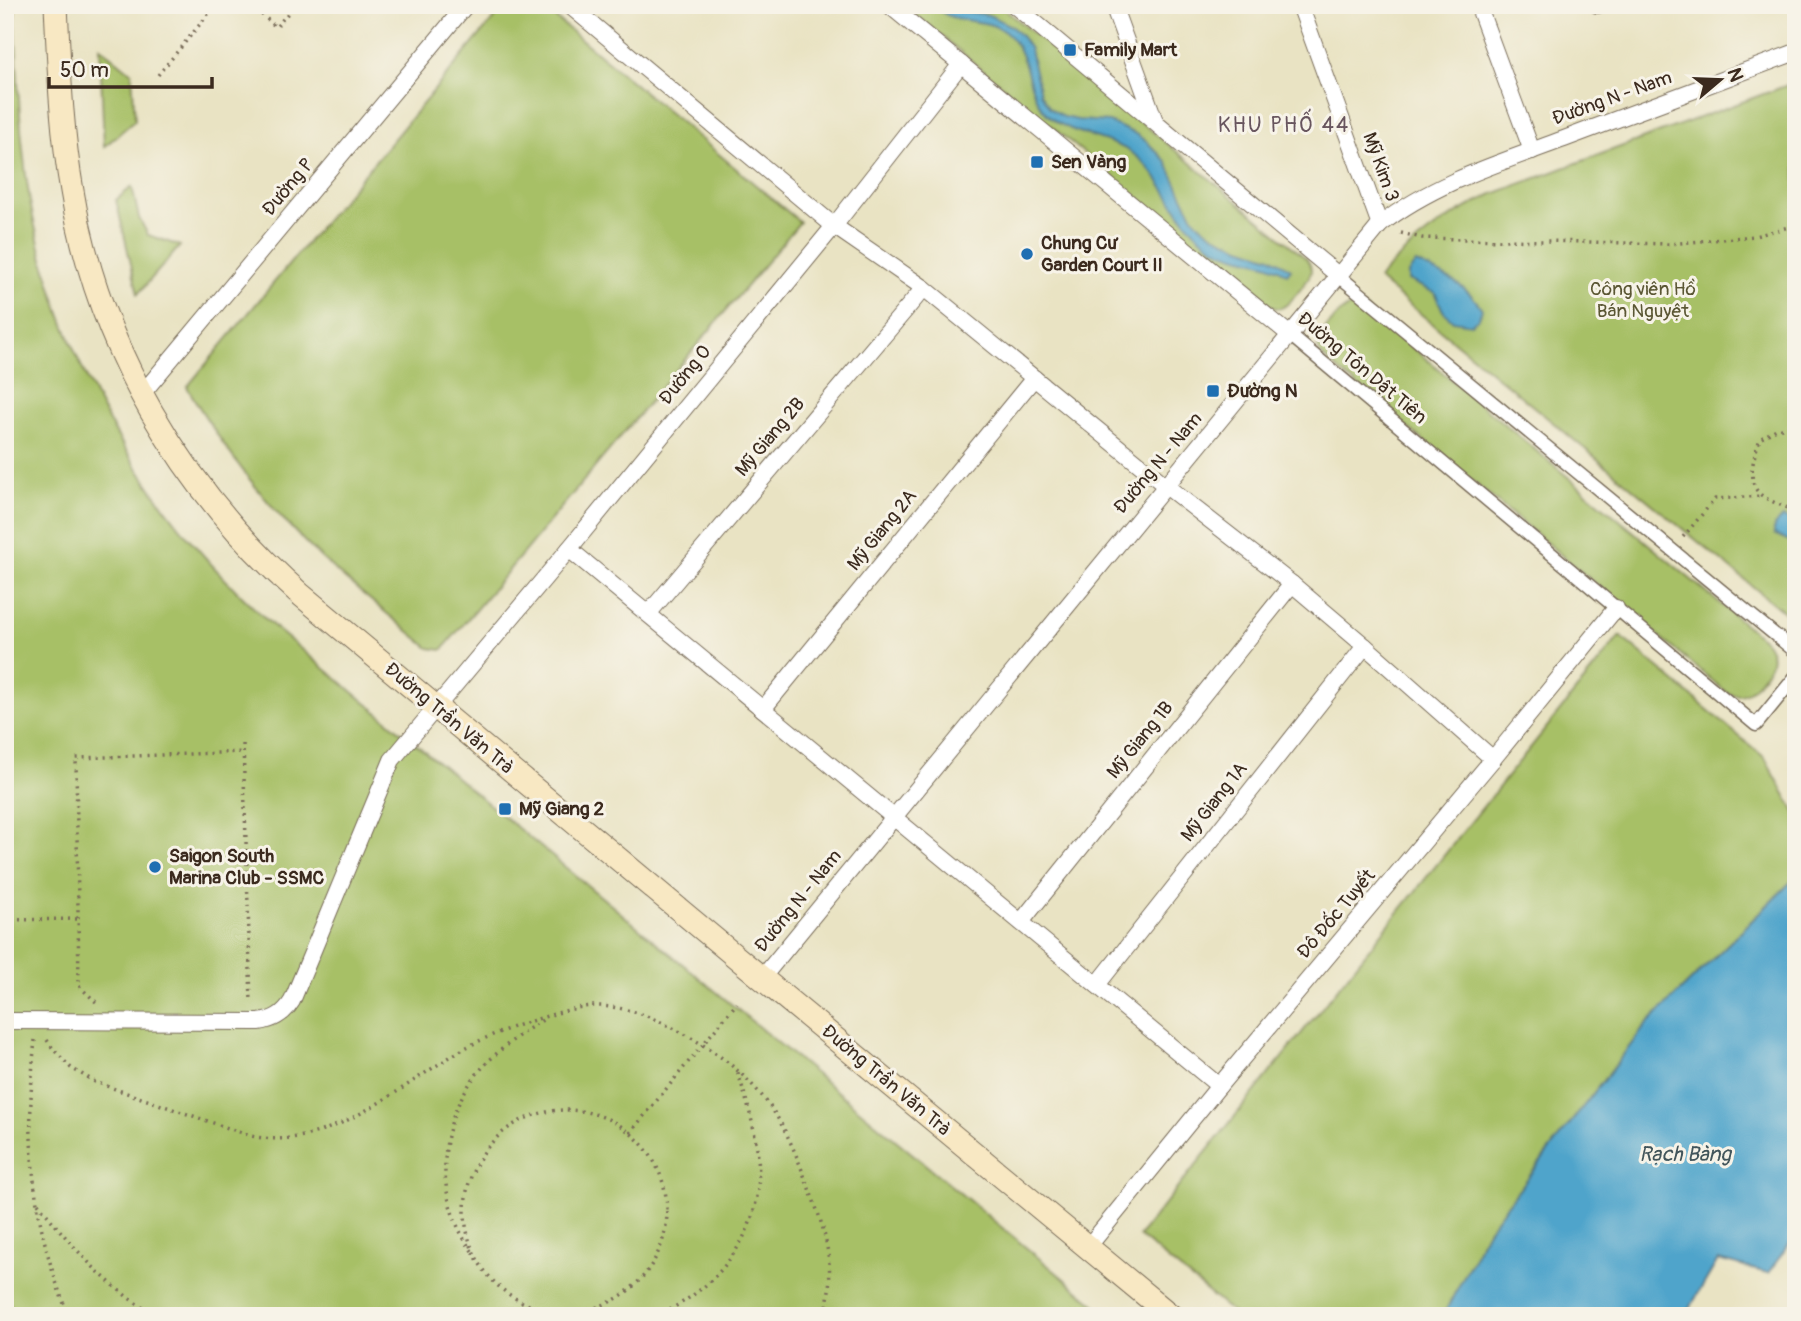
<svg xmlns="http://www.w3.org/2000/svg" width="1801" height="1321" font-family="Pangolin,sans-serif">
	<rect width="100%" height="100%" fill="#f7f3e8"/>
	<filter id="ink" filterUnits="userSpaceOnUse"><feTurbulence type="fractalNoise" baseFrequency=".0143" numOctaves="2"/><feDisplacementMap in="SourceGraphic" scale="14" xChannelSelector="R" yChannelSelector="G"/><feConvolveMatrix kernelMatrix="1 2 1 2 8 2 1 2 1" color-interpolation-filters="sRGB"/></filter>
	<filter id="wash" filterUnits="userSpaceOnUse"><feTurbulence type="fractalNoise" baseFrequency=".00686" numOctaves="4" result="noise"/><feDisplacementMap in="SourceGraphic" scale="28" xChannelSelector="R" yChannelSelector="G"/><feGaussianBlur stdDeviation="1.57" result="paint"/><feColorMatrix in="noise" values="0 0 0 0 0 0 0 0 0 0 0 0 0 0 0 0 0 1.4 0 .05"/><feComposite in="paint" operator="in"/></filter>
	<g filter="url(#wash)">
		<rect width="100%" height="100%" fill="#e9e3c3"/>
		<g fill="#a7c066" stroke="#717542" stroke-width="2">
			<path d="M5,5H14C18,76 19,148 33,217C66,379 156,523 279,631L1109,1316H17L9,1302L5,1292Z"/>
			<path d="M505,5H540L800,222L442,650L429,648C386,612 339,577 300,537C256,492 219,441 187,387Z"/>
			<path d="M904,5H999L1307,259C1309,263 1311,265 1311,270C1312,277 1290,304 1283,307C1278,310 1276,308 1271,307Z"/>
			<polygon points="100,47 132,73 135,120 104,147"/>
			<path d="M1796,82V622L1378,279C1414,240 1445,217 1493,194Z"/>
			<polygon points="132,187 139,218 148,235 180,246 138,294 116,200"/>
			<path d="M1351,306H1358L1365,308L1766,642C1778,658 1769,669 1759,681C1750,693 1741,699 1726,692L1324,358C1321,354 1319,353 1318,347C1317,335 1340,310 1351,306Z"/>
			<polygon points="1620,636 1765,758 1796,814 1796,877 1647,1024 1488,1230 1443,1316 1237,1316 1139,1236"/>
		</g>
		<g fill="#4fa4cb" stroke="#456774" stroke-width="2">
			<path d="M933,5H946L963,11L989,15L1011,26L1021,36L1030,49L1040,93L1050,108L1064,117L1078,120L1109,122L1136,134L1148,143L1166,161L1192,215L1198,223L1214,235L1241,247L1271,257L1291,269L1287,274C1270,262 1252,262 1232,255C1220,252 1209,245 1200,237C1172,212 1161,171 1129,151C1104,136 1072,135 1050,117C1024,95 1032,55 1006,33C982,14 957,29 933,5Z"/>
			<path d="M1416,263C1443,275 1465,283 1482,309L1479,318L1471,324L1453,321L1443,311L1435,293L1408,280V273Z"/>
			<polygon points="1783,517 1796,523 1796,544 1774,534 1774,526"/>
			<polygon points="1796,877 1796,1235 1768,1273 1718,1260 1685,1316 1443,1316 1488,1230 1647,1024"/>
		</g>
	</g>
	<g filter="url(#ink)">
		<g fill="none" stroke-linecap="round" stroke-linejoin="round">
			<g stroke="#786b58" stroke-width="15">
				<g id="pedestrian">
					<polyline points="1339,276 1796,652"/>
					<polyline points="1290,335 1756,725 1796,676"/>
				</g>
			</g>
			<g stroke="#786b58" stroke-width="18">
				<g id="minor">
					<polyline points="569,5 834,226 924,288 1166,486 1292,584 1365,646 1493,759"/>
					<polyline points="889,5 1290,335"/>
					<polyline points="1014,5 1339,276"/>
					<polyline points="1113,5 1155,121"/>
					<polyline points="1300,5 1380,225"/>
					<polyline points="1478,5 1532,151"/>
					<polyline points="1597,5 1598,5"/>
					<polyline points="141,395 466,5"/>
					<polyline points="569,549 1219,1086"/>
					<polyline points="648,614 924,288"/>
					<polyline points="763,709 1034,378"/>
					<polyline points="1021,922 1292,584"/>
					<path d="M762,978L1380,225C1433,183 1502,162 1564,139C1641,110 1719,81 1796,52"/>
					<polyline points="1097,985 1365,646"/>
					<path d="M5,1021L259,1022C274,1020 284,1014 292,1001L392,760L569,549L834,226L961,64"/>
					<polyline points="1088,1247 1219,1086 1493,759 1616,608"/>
				</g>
			</g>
			<g stroke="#786b58" stroke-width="25">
				<path id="secondary" d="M56,5C59,67 61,129 72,191C98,348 182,489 300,594L735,956L1171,1316"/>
			</g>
			<g stroke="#786b58" stroke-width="3.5" stroke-dasharray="2 5" stroke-linecap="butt">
				<polyline points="251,5 276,27 295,5"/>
				<polyline points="158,75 216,5"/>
				<polyline points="1401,233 1422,238 1669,244 1755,236 1796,225"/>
				<path d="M1796,426L1776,429L1760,439C1754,456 1744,485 1764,497C1774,503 1785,507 1796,511"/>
				<polyline points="1683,537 1715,499 1761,496"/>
				<polyline points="243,744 251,1002"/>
				<polyline points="5,920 78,919"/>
				<polyline points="96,1002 79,986 76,758 243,752"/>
				<path d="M35,1040C25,1136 31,1226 69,1316"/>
				<path d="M47,1040L54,1050L71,1068L95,1082L251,1136C306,1148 353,1119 398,1091C420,1077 442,1061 465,1048C490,1035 517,1025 544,1017C561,1012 578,1006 596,1006C622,1006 648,1015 671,1027C703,1043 733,1063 756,1089C782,1117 795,1151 808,1186C818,1211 827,1236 829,1263C831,1280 828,1298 826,1316"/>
				<circle cx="566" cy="1211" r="101"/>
				<polyline points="630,1133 737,1003"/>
				<path d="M38,1203C72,1247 107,1287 156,1316"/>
				<path d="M472,1251C432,1196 437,1118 482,1068C500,1048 523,1032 546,1018"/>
				<polyline points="539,1310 551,1316"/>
				<path d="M657,1316C687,1302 713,1283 732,1256C775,1196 758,1135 737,1070"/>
			</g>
			<use href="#pedestrian" stroke="#fff" stroke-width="12"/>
			<use href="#minor" stroke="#fff" stroke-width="16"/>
			<use href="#secondary" stroke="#f8e8c3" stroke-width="23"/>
		</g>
	</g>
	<g fill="#1f6fb2" stroke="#f7f3e8" stroke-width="2.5">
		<rect x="1063" y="43" width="14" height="14" rx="3.5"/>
		<rect x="1030" y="155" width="14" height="14" rx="3.5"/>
		<circle cx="1027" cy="254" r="7"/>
		<rect x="1206" y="384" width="14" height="14" rx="3.5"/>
		<rect x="498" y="802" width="14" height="14" rx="3.5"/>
		<circle cx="155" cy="867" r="7"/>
	</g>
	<g text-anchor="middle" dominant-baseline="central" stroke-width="6" stroke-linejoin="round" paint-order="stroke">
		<g font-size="19" font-weight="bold" fill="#3b2a1e" stroke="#f7f3e8" text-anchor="start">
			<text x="1084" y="50">Family Mart</text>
			<text x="1051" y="162">Sen Vàng</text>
			<text x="1041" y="243">Chung Cư<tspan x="1041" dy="22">Garden Court II</tspan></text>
			<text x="1227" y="391">Đường N</text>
			<text x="519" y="809">Mỹ Giang 2</text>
			<text x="169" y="856">Saigon South<tspan x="169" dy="22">Marina Club - SSMC</tspan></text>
		</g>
		<g font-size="19" fill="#3b2a1e" stroke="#f7f3e8">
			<text transform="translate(1612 98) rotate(-20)">Đường N - Nam</text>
			<text transform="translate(1381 167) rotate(70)">Mỹ Kim 3</text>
			<text transform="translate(288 187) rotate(-50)">Đường P</text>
			<text transform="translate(1362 368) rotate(40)">Đường Tôn Dật Tiên</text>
			<text transform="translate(685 375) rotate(-51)">Đường O</text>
			<text transform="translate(770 437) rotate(-50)">Mỹ Giang 2B</text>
			<text transform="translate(1158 463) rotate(-50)">Đường N - Nam</text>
			<text transform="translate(882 530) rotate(-51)">Mỹ Giang 2A</text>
			<text transform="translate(449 718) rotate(40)">Đường Trần Văn Trà</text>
			<text transform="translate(1140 740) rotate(-51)">Mỹ Giang 1B</text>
			<text transform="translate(1214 802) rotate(-52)">Mỹ Giang 1A</text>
			<text transform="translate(798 901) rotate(-51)">Đường N - Nam</text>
			<text transform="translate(1336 914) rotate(-50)">Đô Đốc Tuyết</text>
			<text transform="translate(886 1080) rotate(40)">Đường Trần Văn Trà</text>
		</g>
		<g font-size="19" fill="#5b5734" stroke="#f7f3e8">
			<text x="1643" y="289">Công viên Hồ<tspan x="1643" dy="22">Bán Nguyệt</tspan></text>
		</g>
		<g font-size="21" letter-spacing="2" fill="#68555e" stroke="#f7f3e8">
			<text x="1284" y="125">KHU PHỐ 44</text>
		</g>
		<g font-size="21" font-style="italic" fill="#42555b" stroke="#f7f3e8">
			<text x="1685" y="1154">Rạch Bàng</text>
		</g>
	</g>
	<rect width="1801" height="1321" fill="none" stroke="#f7f3e8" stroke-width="28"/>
	<g transform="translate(1720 80) rotate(71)" stroke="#f7f3e8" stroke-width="5" paint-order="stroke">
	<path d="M0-5L12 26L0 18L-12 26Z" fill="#3b2a1e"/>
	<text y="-10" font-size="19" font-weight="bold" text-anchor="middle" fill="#3b2a1e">N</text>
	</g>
	<path d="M49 77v10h163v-10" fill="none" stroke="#3b2a1e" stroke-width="3.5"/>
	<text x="60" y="77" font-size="21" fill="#3b2a1e" stroke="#f7f3e8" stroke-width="5" paint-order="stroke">50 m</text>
</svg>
